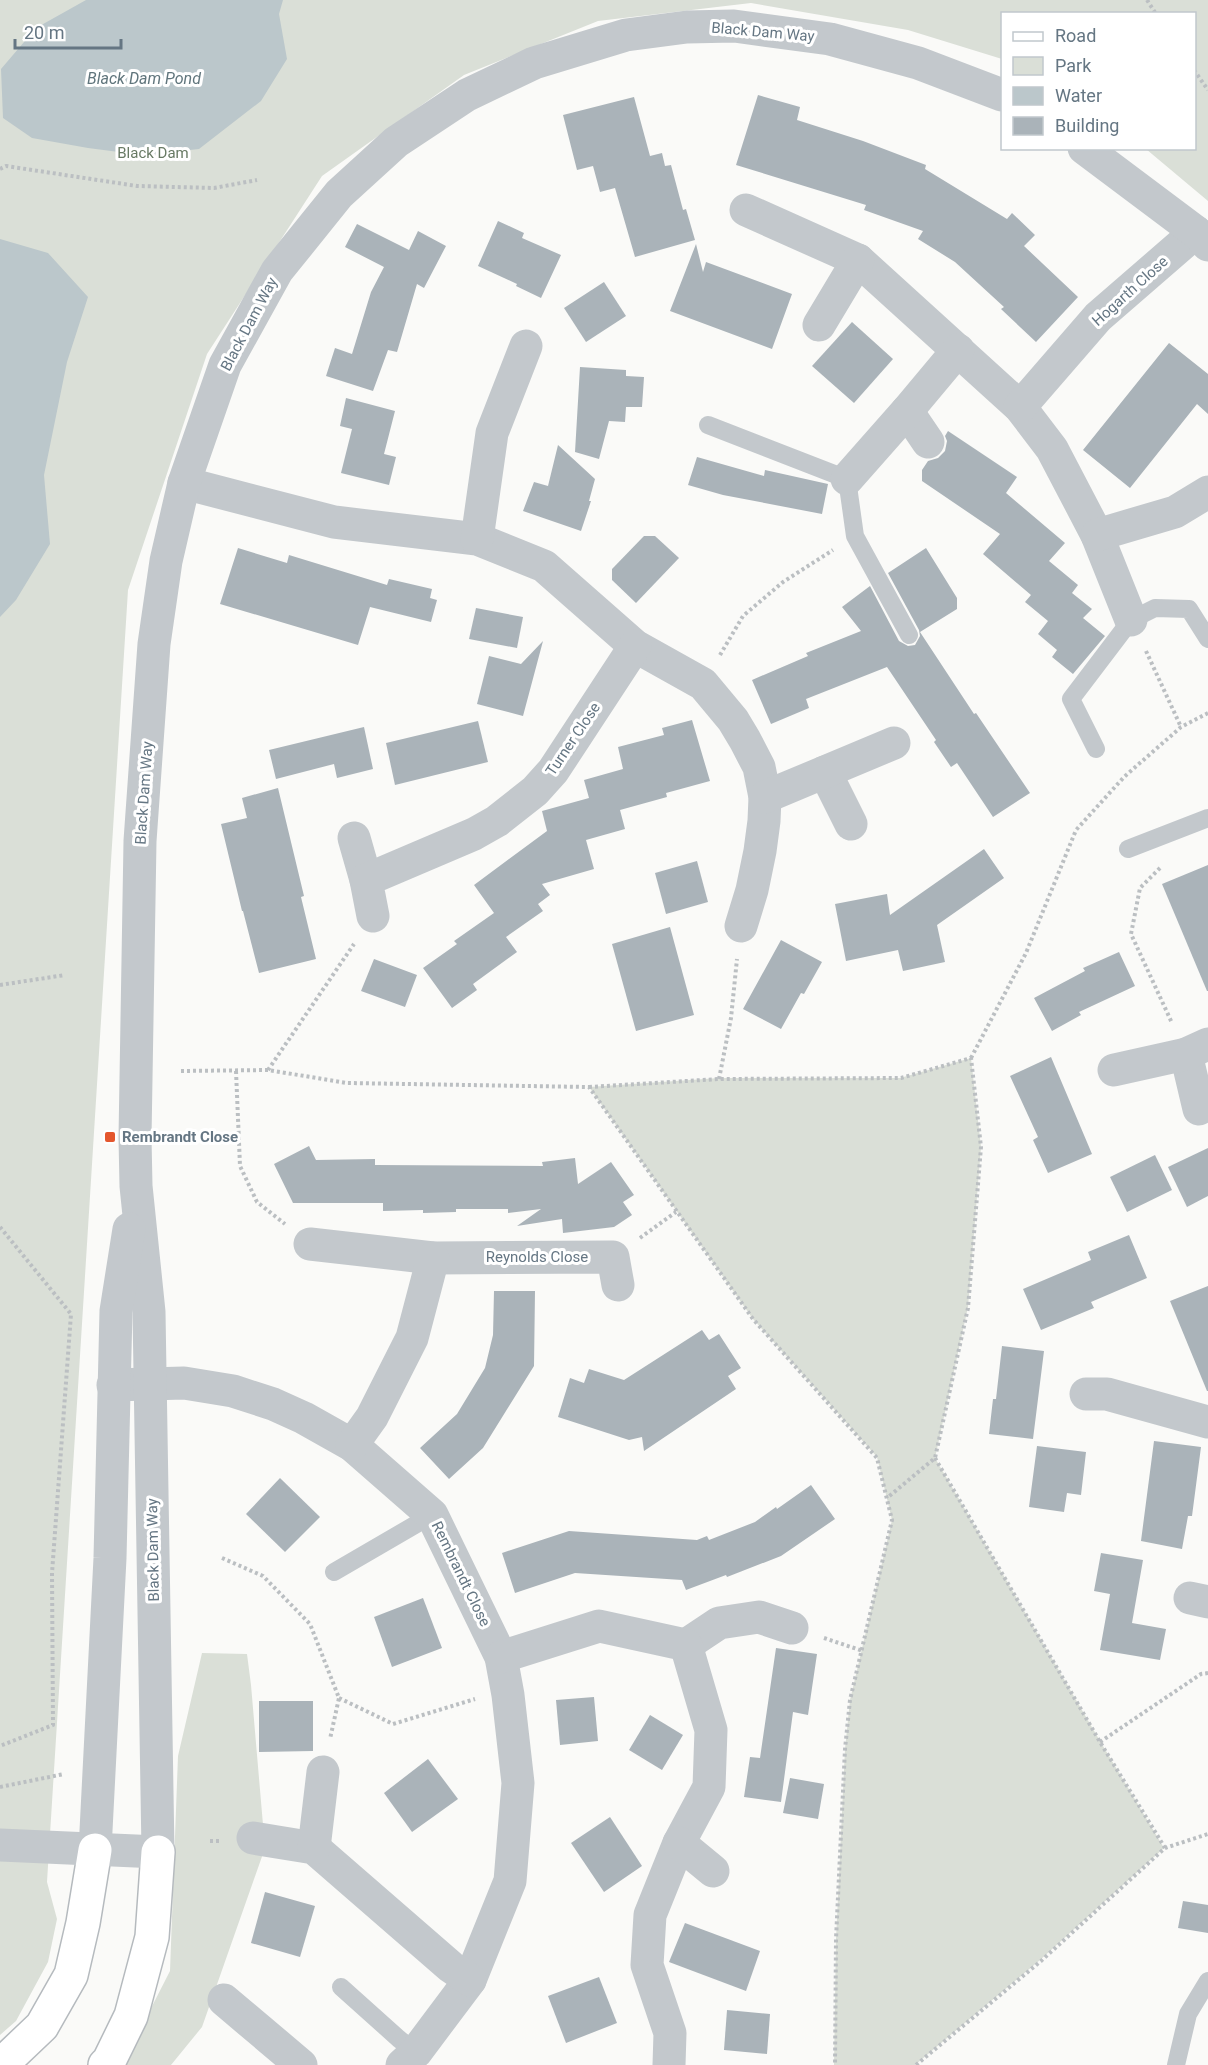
<svg xmlns="http://www.w3.org/2000/svg" width="1208" height="2065" font-family="Roboto,sans-serif">
	<rect width="100%" height="100%" fill="#fafaf8"/>
	<g fill="#dadfd7">
		<polygon points="0,0 1208,0 1208,201 1146,149 1194,148 1194,14 1002,14 1002,59 908,30 751,3 598,21 464,75 322,176 207,354 128,590 47,1882 57,1919 48,1962 16,2021 0,2035"/>
		<polygon points="971,1058 981,1147 968,1307 935,1458 1100,1741 1164,1848 1040,1960 915,2065 834,2065 836,1939 845,1749 850,1700 892,1520 877,1457 753,1319 589,1087 719,1078 900,1078"/>
		<polygon points="202,1653 247,1654 251,1685 265,1848 202,2027 171,2065 122,2065 170,1971 178,1756"/>
	</g>
	<g fill="#bbc7cb">
		<polygon points="86,0 283,0 279,14 287,59 261,101 199,149 142,155 88,148 32,138 3,118 1,69 36,28"/>
		<polygon points="0,239 48,253 88,297 67,362 44,475 50,544 16,600 0,617"/>
	</g>
	<g fill="#aab3b9">
		<polygon points="758,95 800,107 797,120 863,141 926,165 925,169 1007,219 1012,213 1035,235 1024,246 1078,297 1036,342 1001,309 1004,307 955,262 918,239 923,231 864,210 866,205 736,165"/>
		<polygon points="634,97 650,156 662,153 665,166 671,165 683,210 686,209 695,240 635,257 615,188 600,192 593,166 577,170 563,115"/>
		<polygon points="498,221 524,233 522,238 561,255 541,298 516,286 517,284 478,266"/>
		<polygon points="357,224 409,250 418,231 446,246 424,288 417,284 397,352 388,350 373,391 326,376 335,348 352,354 371,292 384,267 345,247"/>
		<polygon points="696,244 703,272 706,262 792,294 772,349 670,311"/>
		<polygon points="604,282 626,316 586,342 564,308"/>
		<polygon points="852,322 893,359 854,403 812,366"/>
		<polygon points="1169,343 1208,374 1208,414 1197,404 1130,488 1083,450"/>
		<polygon points="580,367 626,370 626,376 644,377 642,407 626,407 625,422 609,421 599,459 575,452"/>
		<polygon points="346,398 395,411 384,454 396,457 389,485 341,473 352,429 340,426"/>
		<polygon points="948,431 1017,477 1006,493 1065,543 1049,561 1078,585 1072,593 1092,609 1083,618 1105,636 1073,674 1052,657 1057,650 1038,634 1048,621 1025,602 1031,595 983,554 1000,534 922,481 922,470 928,461 938,458 945,451 947,441 945,436"/>
		<polygon points="558,445 595,479 589,501 591,501 581,531 523,511 534,482 548,486"/>
		<polygon points="697,457 764,476 765,470 828,484 822,514 723,495 688,485"/>
		<polygon points="644,536 655,536 679,558 636,603 612,580 612,569"/>
		<polygon points="238,548 287,563 289,555 387,585 389,579 432,589 430,598 437,600 431,622 370,607 358,645 220,604"/>
		<polygon points="926,548 957,598 957,609 920,632 974,714 976,713 1030,793 993,817 957,763 951,767 934,742 936,740 887,667 806,699 809,708 771,724 752,680 808,656 806,653 861,631 842,607 870,586 899,641 908,646 915,645 920,636 919,630 888,573"/>
		<polygon points="476,608 523,617 517,648 469,639"/>
		<polygon points="543,641 523,716 477,704 489,656 521,664"/>
		<polygon points="692,720 710,781 666,793 667,797 620,810 625,829 586,840 594,869 542,884 550,895 538,904 543,911 506,937 517,952 473,984 477,990 452,1008 423,968 457,944 454,941 494,913 474,885 547,831 542,811 589,798 584,780 623,769 618,747 664,735 662,728"/>
		<polygon points="478,721 488,762 395,785 386,743"/>
		<polygon points="364,727 373,769 337,778 334,764 276,779 269,750"/>
		<polygon points="278,788 304,896 301,897 316,959 259,973 243,911 242,911 221,824 247,818 242,798"/>
		<polygon points="984,849 1004,878 937,925 945,962 903,971 898,950 846,961 835,904 887,894 890,915"/>
		<polygon points="697,861 708,902 666,914 655,873"/>
		<polygon points="1208,865 1208,991 1207,991 1162,884"/>
		<polygon points="670,927 694,1015 636,1031 612,944"/>
		<polygon points="781,940 822,962 804,994 801,993 781,1029 743,1009"/>
		<polygon points="1119,952 1135,986 1079,1012 1081,1015 1052,1031 1034,998 1085,971 1083,968"/>
		<polygon points="374,959 417,975 405,1007 361,991"/>
		<polygon points="1051,1057 1092,1154 1048,1173 1033,1140 1038,1137 1010,1076"/>
		<polygon points="309,1146 316,1160 375,1159 375,1165 543,1166 542,1162 575,1158 578,1184 611,1162 634,1195 623,1202 632,1215 614,1227 563,1233 562,1219 517,1226 541,1209 508,1213 508,1209 456,1209 456,1212 423,1213 423,1210 383,1211 383,1203 293,1203 274,1164"/>
		<polygon points="1208,1148 1208,1196 1187,1207 1168,1167"/>
		<polygon points="1155,1155 1172,1190 1127,1212 1110,1177"/>
		<polygon points="1129,1235 1147,1278 1091,1302 1094,1308 1041,1330 1023,1289 1091,1260 1088,1252"/>
		<polygon points="1208,1286 1208,1391 1207,1391 1170,1301"/>
		<polygon points="494,1291 535,1291 534,1366 483,1448 449,1479 420,1448 457,1414 485,1368 493,1335"/>
		<polygon points="702,1330 709,1340 719,1334 741,1368 728,1376 736,1389 644,1451 642,1437 629,1440 558,1417 570,1378 584,1383 589,1369 624,1380"/>
		<polygon points="1002,1346 1044,1351 1033,1439 989,1434 993,1399 996,1399"/>
		<polygon points="1154,1441 1201,1447 1192,1516 1188,1516 1182,1549 1141,1541"/>
		<polygon points="1037,1446 1086,1452 1081,1495 1067,1493 1064,1512 1029,1507"/>
		<polygon points="280,1478 320,1517 285,1552 246,1514"/>
		<polygon points="811,1485 835,1519 781,1556 727,1577 726,1575 686,1590 682,1580 575,1573 515,1593 502,1553 569,1531 697,1540 707,1536 709,1540 755,1522 776,1507 777,1509"/>
		<polygon points="1101,1553 1143,1560 1132,1623 1166,1629 1160,1660 1100,1650 1110,1594 1094,1591"/>
		<polygon points="423,1598 442,1648 392,1667 374,1617"/>
		<polygon points="776,1648 817,1654 808,1715 793,1712 781,1802 744,1797 750,1757 760,1758"/>
		<polygon points="594,1697 598,1741 560,1745 556,1700"/>
		<polygon points="259,1701 313,1701 313,1751 259,1752"/>
		<polygon points="650,1715 683,1735 662,1770 629,1750"/>
		<polygon points="428,1759 458,1799 412,1832 384,1793"/>
		<polygon points="790,1778 824,1784 818,1819 783,1813"/>
		<polygon points="610,1817 642,1866 604,1892 571,1843"/>
		<polygon points="265,1892 315,1906 300,1957 251,1943"/>
		<polygon points="1183,1901 1208,1905 1208,1933 1178,1928"/>
		<polygon points="685,1923 760,1951 746,1991 669,1962"/>
		<polygon points="599,1977 617,2023 566,2043 548,1996"/>
		<polygon points="727,2010 770,2014 767,2054 724,2050"/>
	</g>
	<g fill="none" stroke-linecap="round" stroke-linejoin="round">
		<g stroke="#b5babe" stroke-width="36">
			<g id="primary">
				<polyline points="1,2065 42,2026 71,1975 83,1923 95,1850"/>
				<polyline points="105,2065 109,2061 131,2016 152,1937 158,1852"/>
			</g>
		</g>
		<g stroke="#bbbfc2" stroke-width="4" stroke-dasharray="3 3" stroke-linecap="butt">
			<polyline points="1147,0 1156,14"/>
			<polyline points="1194,70 1208,90"/>
			<polyline points="0,169 6,166 137,186 214,188 257,180"/>
			<polyline points="1146,651 1181,727"/>
			<polyline points="720,655 743,616 783,582 833,550"/>
			<polyline points="1160,868 1140,888 1131,934 1172,1023"/>
			<polyline points="0,985 65,975"/>
			<polyline points="971,1058 1026,953 1076,830 1124,777 1181,727 1208,713"/>
			<polyline points="268,1070 354,944"/>
			<polyline points="181,1071 268,1070 347,1083 589,1087 753,1319 877,1458 892,1520 850,1700 845,1749 836,1939 835,2065"/>
			<polyline points="236,1071 240,1166 257,1202 285,1224"/>
			<polyline points="719,1079 731,1018 737,959"/>
			<polyline points="589,1087 719,1079 901,1078 971,1058 981,1147 968,1308 935,1458 887,1498"/>
			<polyline points="0,1227 71,1314 52,1573 53,1725 0,1746"/>
			<polyline points="640,1238 676,1212"/>
			<polyline points="935,1458 1100,1742 1165,1848"/>
			<polyline points="222,1558 263,1576 310,1624 339,1698 330,1739"/>
			<polyline points="824,1638 863,1651"/>
			<polyline points="339,1698 393,1724 475,1699"/>
			<polyline points="1100,1742 1201,1674 1208,1673"/>
			<polyline points="0,1787 64,1774"/>
			<polyline points="210,1841 219,1841"/>
			<polyline points="916,2065 1041,1961 1165,1848 1208,1834"/>
		</g>
		<g stroke="#c3c8cc" stroke-width="18">
			<polyline points="708,425 847,479 855,536 909,635"/>
			<polyline points="1096,749 1071,699 1131,620 1155,608 1189,609 1208,639"/>
			<polyline points="1128,849 1208,818"/>
			<polyline points="334,1572 432,1515"/>
			<polyline points="341,1987 399,2039 416,2052"/>
			<polyline points="1176,2065 1188,2014 1208,1981"/>
		</g>
		<g stroke="#c3c8cc" stroke-width="33">
			<polyline points="746,210 858,260 1020,407 1052,449 1097,535 1131,620"/>
			<polyline points="819,325 858,260"/>
			<polyline points="1020,407 1098,317 1196,232"/>
			<polyline points="907,411 928,442"/>
			<polyline points="847,479 907,411 958,350"/>
			<polyline points="184,483 334,522 477,539 544,566 635,646 703,684 733,720 745,740 759,767 765,797 764,821 760,851 752,890 741,926"/>
			<polyline points="1097,535 1175,512 1208,492"/>
			<polyline points="477,539 492,433 526,346"/>
			<polyline points="825,772 851,824"/>
			<polyline points="765,797 894,743"/>
			<polyline points="354,838 366,880"/>
			<polyline points="373,916 366,880 474,834 497,821 535,791 553,771 635,646"/>
			<polyline points="1186,1054 1199,1109"/>
			<polyline points="1114,1070 1186,1054 1208,1044"/>
			<polyline points="310,1244 433,1258 613,1257 618,1285"/>
			<polyline points="113,1385 184,1383 233,1391 273,1404 304,1418 352,1445 432,1515 501,1657 508,1695 518,1783 510,1881 470,1980 416,2052 402,2065"/>
			<polyline points="1086,1394 1107,1394 1208,1422"/>
			<polyline points="352,1445 372,1417 412,1338 433,1258"/>
			<polyline points="1190,1598 1208,1602"/>
			<polyline points="686,1645 719,1623 759,1617 792,1628"/>
			<polyline points="501,1657 599,1626 686,1645 711,1730 709,1787 679,1843 650,1915 647,1965 670,2033 669,2065"/>
			<polyline points="253,1838 314,1848 451,1967 470,1980"/>
			<polyline points="679,1843 713,1871"/>
			<polyline points="314,1848 323,1772"/>
			<polyline points="224,2000 301,2065"/>
		</g>
		<g stroke="#c3c8cc" stroke-width="33">
			<polyline points="1084,148 1196,232 1208,245"/>
			<polyline points="0,1845 158,1852 149,1312 136,1186 135,1138 140,841 154,644 166,561 184,483 225,365 277,271 339,194 396,142 467,95 534,63 626,35 687,27 734,26 830,39 918,63 1002,95"/>
			<polyline points="95,1850 110,1558 116,1311 129,1229"/>
		</g>
		<use href="#primary" stroke="#fff" stroke-width="33"/>
	</g>
	<rect fill="#e4572e" stroke="#fff" stroke-width="2" x="104" y="1131" width="12" height="12" rx="3"/>
	<g text-anchor="middle" dominant-baseline="central" stroke-width="6" stroke-linejoin="round" paint-order="stroke">
		<g font-size="15" fill="#657683" stroke="#fff">
			<text transform="translate(763 32) rotate(5)">Black Dam Way</text>
			<text transform="translate(1130 291) rotate(-42)">Hogarth Close</text>
			<text transform="translate(249 324) rotate(-62)">Black Dam Way</text>
			<text transform="translate(573 739) rotate(-56)">Turner Close</text>
			<text transform="translate(144 793) rotate(-86)">Black Dam Way</text>
			<text x="537" y="1257">Reynolds Close</text>
			<text transform="translate(153 1550) rotate(-91)">Black Dam Way</text>
			<text transform="translate(461 1574) rotate(64)">Rembrandt Close</text>
		</g>
		<g font-size="15" fill="#687a64" stroke="#fff">
			<text x="153" y="153">Black Dam</text>
		</g>
		<g font-size="15" font-weight="bold" fill="#657683" stroke="#fff" text-anchor="start">
			<text x="122" y="1137">Rembrandt Close</text>
		</g>
		<g font-size="16" font-style="italic" fill="#60757c" stroke="#fff">
			<text x="144" y="78">Black Dam Pond</text>
		</g>
	</g>
	<rect x="1001" y="12" width="195" height="138" fill="#ffffff" stroke="#c1c8cd" stroke-width="1.5"/>
	<rect x="1013" y="32" width="30" height="9" fill="#ffffff" stroke="#c1c8cd" stroke-width="1.5"/>
	<text x="1055" y="42" font-size="18" fill="#657683">Road</text>
	<rect x="1013" y="57" width="30" height="18" fill="#dadfd7" stroke="#c1c8cd" stroke-width="1.5"/>
	<text x="1055" y="72" font-size="18" fill="#657683">Park</text>
	<rect x="1013" y="87" width="30" height="18" fill="#bbc7cb" stroke="#c1c8cd" stroke-width="1.5"/>
	<text x="1055" y="102" font-size="18" fill="#657683">Water</text>
	<rect x="1013" y="117" width="30" height="18" fill="#aab3b9" stroke="#c1c8cd" stroke-width="1.5"/>
	<text x="1055" y="132" font-size="18" fill="#657683">Building</text>
	<path d="M15 39v9h106v-9" fill="none" stroke="#657683" stroke-width="3"/>
	<text x="24" y="39" font-size="18" fill="#657683" stroke="#ffffff" stroke-width="4.5" paint-order="stroke">20 m</text>
</svg>
